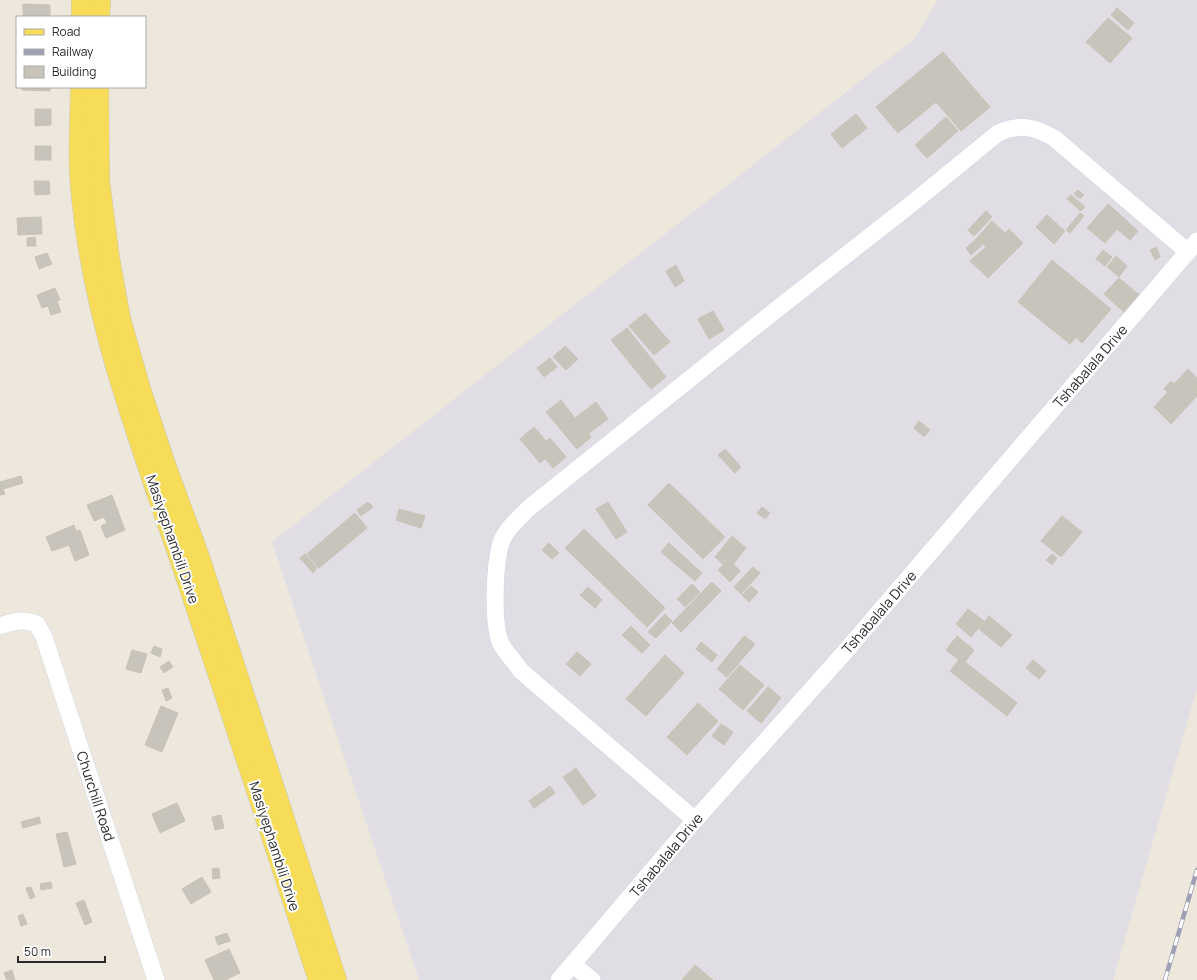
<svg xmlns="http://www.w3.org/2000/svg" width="1197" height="980" font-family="Manrope,sans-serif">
	<rect width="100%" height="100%" fill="#ede7dc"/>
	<polygon fill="#e0dde5" points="938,0 1197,0 1197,688 1113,980 419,980 272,542 914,39"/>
	<g fill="#c8c4bb" stroke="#c8c3b5">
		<polygon points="23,4 50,5 50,17 23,17"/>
		<polygon points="1117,8 1134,23 1128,30 1111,15"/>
		<polygon points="1108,18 1132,38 1110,63 1086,42"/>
		<polygon points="943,52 990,107 961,131 936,102 898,133 876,107"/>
		<polygon points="22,87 50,87 50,91 22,90"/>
		<polygon points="35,109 51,109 51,125 35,126"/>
		<polygon points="856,114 867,128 842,148 831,134"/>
		<polygon points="946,117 958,131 927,158 915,145"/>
		<rect x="35" y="146" width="16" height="14"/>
		<polygon points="34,181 49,181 50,194 35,195"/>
		<polygon points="1078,190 1084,195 1080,199 1074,194"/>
		<polygon points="1071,195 1085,207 1081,211 1067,199"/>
		<polygon points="1108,204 1138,231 1130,240 1117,229 1105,243 1087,228"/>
		<polygon points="986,211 992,217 974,236 968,230"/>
		<polygon points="1080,213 1084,216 1070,233 1066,230"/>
		<polygon points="1047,215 1065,231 1054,244 1036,227"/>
		<polygon points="41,217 42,234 18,235 17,218"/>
		<polygon points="992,221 1005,233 1009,229 1023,243 988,278 970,261 986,247 983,244 971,255 966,248 977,238"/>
		<polygon points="35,237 36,246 27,246 27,238"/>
		<polygon points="1156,247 1160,257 1155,260 1150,250"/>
		<polygon points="1103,250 1112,257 1105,266 1096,259"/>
		<polygon points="47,253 52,264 39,269 35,257"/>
		<polygon points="1116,256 1127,266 1119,277 1107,267"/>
		<polygon points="1052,260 1111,309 1082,343 1076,337 1070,344 1018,302"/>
		<polygon points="676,265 684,281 675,287 666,271"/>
		<polygon points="1119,278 1143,298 1127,315 1104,294"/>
		<polygon points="55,288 60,300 57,301 61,312 51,315 48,306 42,308 37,295"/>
		<polygon points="713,311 724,330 709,339 698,319"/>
		<polygon points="645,313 670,342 654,355 629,326"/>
		<polygon points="627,328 666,377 651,389 611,340"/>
		<polygon points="565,346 578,359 566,370 553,357"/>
		<polygon points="550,358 557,367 544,377 537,368"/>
		<polygon points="1188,369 1197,378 1197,396 1171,424 1154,407 1168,392 1164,389 1171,381 1174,384"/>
		<polygon points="561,400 575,418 596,402 608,419 589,433 591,437 577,449 546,412"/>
		<polygon points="919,421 930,430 924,437 914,428"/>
		<polygon points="534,427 546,441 550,438 566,457 553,468 545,459 540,463 520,439"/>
		<polygon points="725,449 741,467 735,473 718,455"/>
		<polygon points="21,476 23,483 3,489 5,494 0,495 0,482"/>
		<polygon points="669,483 725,537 703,559 648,505"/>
		<polygon points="112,495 125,530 106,538 101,526 107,523 104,517 94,521 87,505"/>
		<polygon points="368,502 373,507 361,516 357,510"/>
		<polygon points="608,502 627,532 616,539 596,509"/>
		<polygon points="762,507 770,513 765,519 757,513"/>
		<polygon points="399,509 425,516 421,528 396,520"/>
		<polygon points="355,513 367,528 319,568 307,554"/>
		<polygon points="1062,516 1082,532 1061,557 1041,541"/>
		<polygon points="74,525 76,531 80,530 89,555 75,561 69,545 52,551 46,537"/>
		<polygon points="584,529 665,608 647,627 565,548"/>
		<polygon points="732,536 746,548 734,563 728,558 723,564 715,557"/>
		<polygon points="549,543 559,553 552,559 542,550"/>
		<polygon points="669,543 702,573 695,581 661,552"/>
		<polygon points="305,554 317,568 313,573 300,558"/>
		<polygon points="1052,554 1057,558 1052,565 1046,560"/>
		<polygon points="729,559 740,571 730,582 718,570"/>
		<polygon points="753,567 760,573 741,594 734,587"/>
		<polygon points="712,582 721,591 681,632 672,623"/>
		<polygon points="692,584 700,592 685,607 677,599"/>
		<polygon points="751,586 758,592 749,602 742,595"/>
		<polygon points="588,587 602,600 595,608 580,595"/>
		<polygon points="968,609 984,621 971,637 956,624"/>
		<polygon points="665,614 672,621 656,638 648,632"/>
		<polygon points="989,616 1012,635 1001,647 979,629"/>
		<polygon points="631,626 650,645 642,653 622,635"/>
		<polygon points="744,636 755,644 727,677 717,669"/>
		<polygon points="957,636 974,650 965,662 1017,703 1007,716 950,671 959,660 946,650"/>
		<polygon points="701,642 717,655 712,662 696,649"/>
		<polygon points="154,646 162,649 160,657 151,653"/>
		<polygon points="132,650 147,654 141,673 126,669"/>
		<polygon points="577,652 591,664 580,676 566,664"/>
		<polygon points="665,655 684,673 646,716 626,699"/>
		<polygon points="1033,660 1046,671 1039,679 1026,668"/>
		<polygon points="169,661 173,667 164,673 160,667"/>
		<polygon points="740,665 764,685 743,710 719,689"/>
		<polygon points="768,687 781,698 761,723 747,711"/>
		<polygon points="168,688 172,698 166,701 162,690"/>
		<polygon points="698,703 718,721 687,755 667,737"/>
		<polygon points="161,706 178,713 162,752 145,745"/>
		<polygon points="721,724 733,732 724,745 712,736"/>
		<polygon points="576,768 596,796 583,805 563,777"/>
		<polygon points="550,786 555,793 534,808 529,801"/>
		<polygon points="177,803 185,821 160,833 152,814"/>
		<polygon points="221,815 224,828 215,830 212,817"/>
		<polygon points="39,817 41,823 23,828 21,822"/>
		<polygon points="67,832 76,864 64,867 56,834"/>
		<polygon points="219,868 220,878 213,879 212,869"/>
		<polygon points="202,877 211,892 191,904 182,889"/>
		<polygon points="51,882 52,888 41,890 40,884"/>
		<polygon points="31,887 35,897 30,899 26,888"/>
		<polygon points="84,900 92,922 85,925 76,903"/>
		<polygon points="23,914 27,924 21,926 18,916"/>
		<polygon points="227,933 230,941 218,945 215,937"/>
		<polygon points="229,949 240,973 225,980 214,980 205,960"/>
		<polygon points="695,965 713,980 682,980"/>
		<polygon points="12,970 15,980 7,980 4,973"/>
	</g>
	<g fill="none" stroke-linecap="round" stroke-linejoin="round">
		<g stroke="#d1d3e4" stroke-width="18">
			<g id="minor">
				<path d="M0,626C15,621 22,619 37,624L44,637L156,980"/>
				<path d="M695,820L521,671C515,662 506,653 501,644C492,624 494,558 503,538C509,526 520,517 529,508L772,313L910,205L998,133C1019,123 1035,127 1054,138L1188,252"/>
				<polyline points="573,965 592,980"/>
				<polyline points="559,980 695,820 844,653 1197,241"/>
			</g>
		</g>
		<g stroke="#c8c8c8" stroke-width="22">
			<g id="major">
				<polyline points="82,0 82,17"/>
				<polyline points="99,17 100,0"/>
				<path d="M81,87C81,119 78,153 81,185C92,324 145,454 189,585C233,717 276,848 319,980"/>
				<polyline points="98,87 99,181 109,258 120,319 140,389 163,459 199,557 336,980"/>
			</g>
		</g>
		<use href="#minor" stroke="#fff" stroke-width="17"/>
		<use href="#major" stroke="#f6dc58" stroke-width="21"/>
		<g stroke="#9ea0b5" stroke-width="4.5">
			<polyline id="rail" points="1165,980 1197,870"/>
		</g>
		<use href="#rail" stroke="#fff" stroke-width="3" stroke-dasharray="9" stroke-linecap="butt"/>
	</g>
	<g text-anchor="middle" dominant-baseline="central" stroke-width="4" stroke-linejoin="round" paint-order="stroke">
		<g font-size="14" fill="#2a2a2a" stroke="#fff">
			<text transform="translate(1090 366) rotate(-49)">Tshabalala Drive</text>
			<text transform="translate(173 539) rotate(71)">Masiyephambili Drive</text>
			<text transform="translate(879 612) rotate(-49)">Tshabalala Drive</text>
			<text transform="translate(96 796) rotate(72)">Churchill Road</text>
			<text transform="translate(275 846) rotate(72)">Masiyephambili Drive</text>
			<text transform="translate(666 855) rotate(-50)">Tshabalala Drive</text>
		</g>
	</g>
	<rect x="16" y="16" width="130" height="72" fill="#ffffff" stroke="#aaaaaa"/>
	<rect x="24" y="29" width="20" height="6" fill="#f6dc58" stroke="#aaaaaa"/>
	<text x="52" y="36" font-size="12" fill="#2a2a2a">Road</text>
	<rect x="24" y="49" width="20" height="6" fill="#9ea0b5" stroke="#aaaaaa"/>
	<text x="52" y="56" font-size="12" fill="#2a2a2a">Railway</text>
	<rect x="24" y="66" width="20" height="12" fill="#c8c4bb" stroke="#aaaaaa"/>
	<text x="52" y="76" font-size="12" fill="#2a2a2a">Building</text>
	<path d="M18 956v6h87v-6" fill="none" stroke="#2a2a2a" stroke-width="2"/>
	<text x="24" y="956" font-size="12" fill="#2a2a2a" stroke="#ffffff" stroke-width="3" paint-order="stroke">50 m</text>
</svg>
